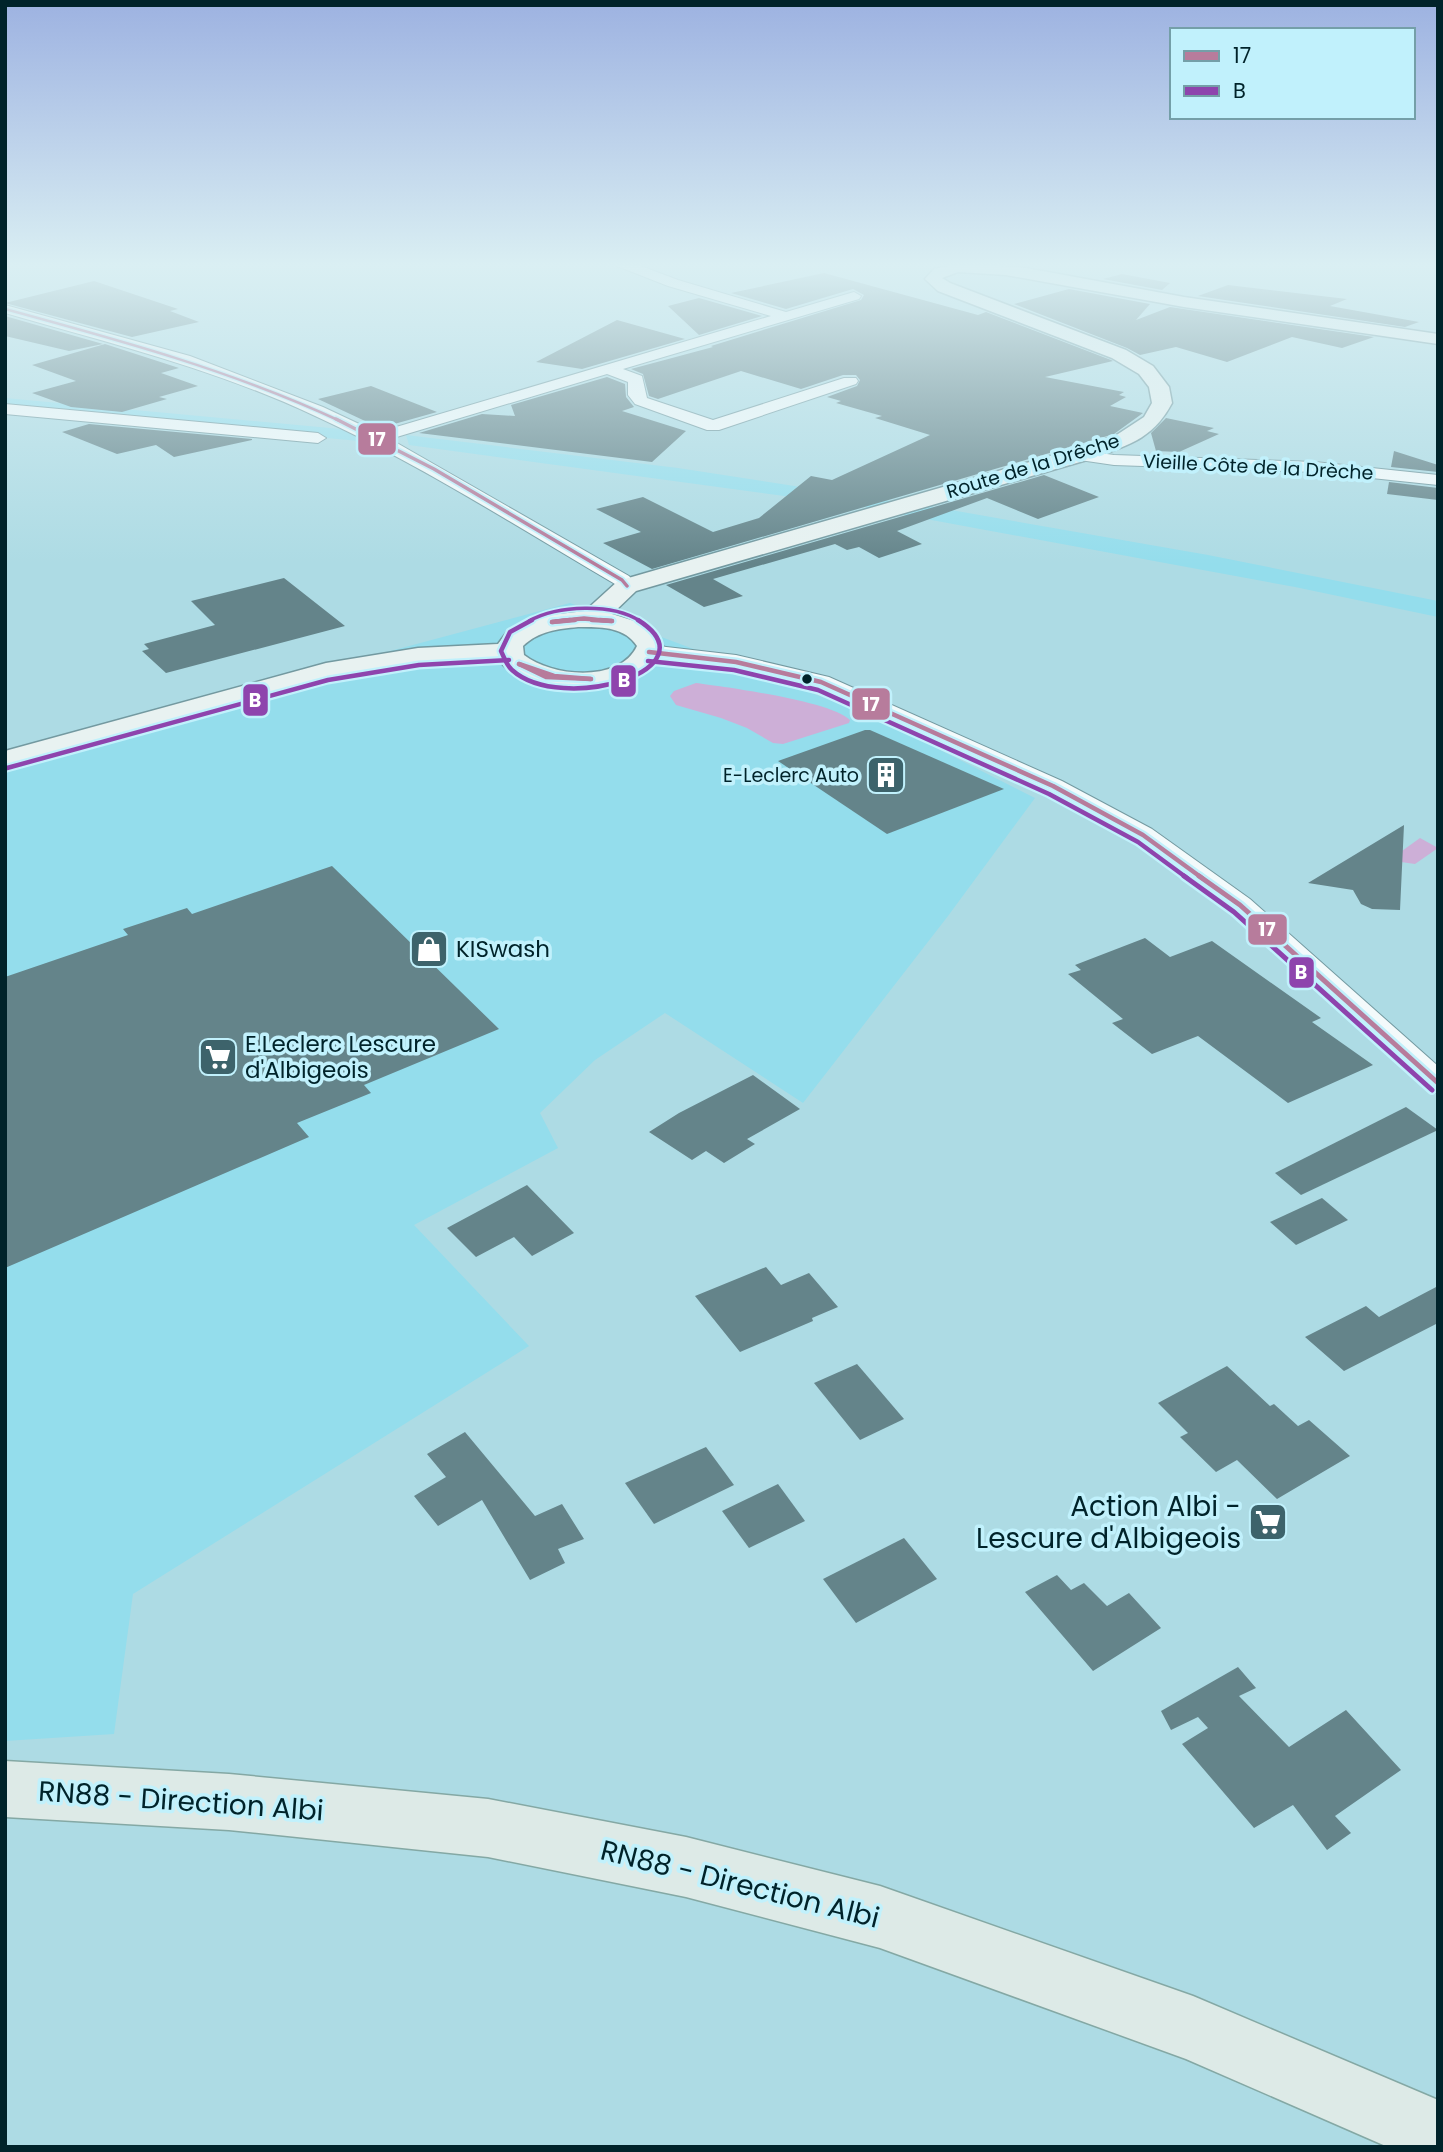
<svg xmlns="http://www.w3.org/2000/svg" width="1443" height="2152" font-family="Poppins,sans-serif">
	<rect width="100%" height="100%" fill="#addbe4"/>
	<g fill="#94ddec">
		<polygon points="5,398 341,429 370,442 5,408"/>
		<polygon points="406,435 678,468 898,502 873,508 409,445"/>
		<polygon points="928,506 1208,555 1438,601 1438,617 1295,587 899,514"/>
		<polygon points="570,603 873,716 1035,798 948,916 803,1103 665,1013 595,1060 540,1113 558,1148 414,1225 529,1346 133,1594 114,1734 5,1741 5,754"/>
	</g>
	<g fill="#cdafd7">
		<path d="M696,683C726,687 831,701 850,720L849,723L783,744L773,743L747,728L721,718L676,705L670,696L674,691Z"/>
		<polygon points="1420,838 1438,848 1415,864 1401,862 1395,856"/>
	</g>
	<g fill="#64848a">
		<polygon points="824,273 978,315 986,312 1111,360 1113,361 1045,377 1124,392 1119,395 1126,397 1110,406 1143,413 1114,434 1070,447 652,569 603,543 641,532 596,509 643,497 713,532 759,518 811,476 832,480 930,435 875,418 882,416 836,403 841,401 827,397 857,386 860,380 856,375 843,375 801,389 741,371 658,399 649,396 643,374 631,369 713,347 711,346 861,300 864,295 853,289 786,309 731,293"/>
		<polygon points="1122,274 1170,283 1162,290 1103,279"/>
		<polygon points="94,281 178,309 170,311 199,322 132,337 5,303"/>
		<polygon points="1228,285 1347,299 1330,306 1419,322 1405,327 1198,296"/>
		<polygon points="1069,289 1150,304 1136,320 1170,307 1374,337 1342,348 1292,337 1227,362 1176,347 1140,355 1127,348 1014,304"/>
		<polygon points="699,298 762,316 699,335 668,306"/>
		<polygon points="5,316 103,344 69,351 5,336"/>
		<polygon points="617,320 685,339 582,369 536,362"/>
		<polygon points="105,344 179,368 161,373 198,386 159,397 167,399 122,412 71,407 32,393 76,381 32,365"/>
		<polygon points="607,377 625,384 626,397 634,407 622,411 686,431 652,462 419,433 482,414 515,416 511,405"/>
		<polygon points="371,386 437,412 380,428 318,399"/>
		<polygon points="1166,418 1214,428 1207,431 1219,434 1179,452 1156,451 1151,433"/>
		<polygon points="89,424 252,439 252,440 174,457 156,445 117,454 62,432"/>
		<polygon points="1394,451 1438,465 1438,472 1391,467"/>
		<polygon points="1044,475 1099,497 1038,519 987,498 897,531 922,544 879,558 859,547 847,550 835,544 713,579 743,596 704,607 666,585"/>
		<polygon points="1389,482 1438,488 1438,500 1387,494"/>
		<polygon points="284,578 345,626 166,673 142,651 149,649 144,644 215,625 191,601"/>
		<polygon points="865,730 870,730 1004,789 887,834 778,761"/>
		<polygon points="1404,825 1400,910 1372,909 1361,904 1353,890 1308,883"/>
		<polygon points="332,866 499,1029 364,1085 371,1093 297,1123 309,1137 5,1268 5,977 128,935 123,929 187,908 192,914"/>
		<polygon points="1145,938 1170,957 1212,941 1321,1018 1312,1022 1373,1065 1288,1103 1198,1036 1152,1054 1112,1023 1123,1019 1068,974 1081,970 1075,965"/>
		<polygon points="753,1075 800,1109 747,1139 755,1144 724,1163 706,1151 692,1160 649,1132 679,1113"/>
		<polygon points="1406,1107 1438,1130 1301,1195 1275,1173"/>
		<polygon points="527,1185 574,1233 532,1256 514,1237 476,1257 447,1228"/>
		<polygon points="1322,1198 1348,1220 1296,1245 1270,1222"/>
		<polygon points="766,1267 781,1285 809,1273 838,1307 812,1318 813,1321 740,1352 695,1296"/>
		<polygon points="1438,1286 1438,1323 1344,1371 1305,1337 1366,1306 1379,1317"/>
		<polygon points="857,1364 904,1419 860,1440 814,1383"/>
		<polygon points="1227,1366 1270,1406 1274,1404 1298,1426 1309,1420 1350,1456 1277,1499 1237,1460 1216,1472 1180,1437 1188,1433 1158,1403"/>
		<polygon points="465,1432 535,1516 562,1504 584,1539 558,1549 565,1563 530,1580 482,1500 438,1526 414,1496 446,1477 427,1454"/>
		<polygon points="706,1447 734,1485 654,1524 625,1483"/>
		<polygon points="778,1484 805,1521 749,1548 722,1511"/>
		<polygon points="904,1538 937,1579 856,1623 823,1579"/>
		<polygon points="1057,1575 1071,1590 1084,1583 1107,1606 1129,1593 1161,1628 1093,1671 1025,1592"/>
		<polygon points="1238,1667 1256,1688 1239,1696 1289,1747 1346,1710 1401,1770 1335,1816 1351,1833 1327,1850 1293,1805 1254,1828 1182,1744 1208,1728 1198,1717 1171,1730 1161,1711"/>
	</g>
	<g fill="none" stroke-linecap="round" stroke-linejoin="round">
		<g stroke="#7399a0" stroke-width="2">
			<g id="street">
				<path d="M616,263H633L678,280L786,312L854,292L861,296L859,299L623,369L642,376L647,398L713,420L844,378H856L858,381L856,384L719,430H707L635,404L628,395V382L607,374L390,439L629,576L637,586L634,590C625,593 621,592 615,584C516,526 418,463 313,415C215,369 109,343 5,313V305L190,356L323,407L374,431L386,430L771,316L668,286L617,266Z"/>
				<polygon points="5,404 318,433 326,438 318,443 5,414"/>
				<polygon points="1079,450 1114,455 1315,462 1438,475 1438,485 1315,472 1114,465 1073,459 1070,455 1073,451"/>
				<polygon points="649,645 736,655 829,677 1062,781 1152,829 1250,899 1438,1066 1438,1093 1427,1090 1230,911 1134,841 1044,791 813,687 736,668 641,657 638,652 641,647"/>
			</g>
		</g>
		<g stroke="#7399a0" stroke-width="3">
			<path id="secondary" d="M962,263L1026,268L1184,297L1438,334V344L1184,307L1006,275L958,272L942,278L950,283L1126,350L1153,366L1169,387L1172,403C1152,441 1125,446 1087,460L636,591L612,614L647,625L663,646C658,659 653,668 641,675C608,695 523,693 499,660L418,664L329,679L5,769V751L326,663L418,648L498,644L507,632L523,623L550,615L585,611L618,581L1071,450L1115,436L1144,417L1152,403L1149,387L1139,374L1112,358L938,291L925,279L934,269ZM578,627C599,627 624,626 637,646C620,683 552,677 524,655L523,646C539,631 557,629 578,627Z"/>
		</g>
		<g stroke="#84a8a4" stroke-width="3">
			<polygon id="primary" points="5,1761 229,1774 488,1799 686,1837 880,1886 1193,1996 1438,2100 1438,2147 1388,2147 1186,2059 880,1948 686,1897 488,1857 229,1830 5,1817"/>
		</g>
		<use href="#street" fill="#f3fafb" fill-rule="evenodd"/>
		<use href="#secondary" fill="#e8f2f1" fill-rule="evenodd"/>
		<use href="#primary" fill="#ddeae7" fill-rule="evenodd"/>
		<g stroke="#c1f1fc" stroke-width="5">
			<path id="bus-1-far3" d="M5,309C119,340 233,371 340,421"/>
		</g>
		<g stroke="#c1f1fc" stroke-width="7">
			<g id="bus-1-far2">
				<polyline points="336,419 434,469 622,580 627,586"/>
				<polyline points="556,621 584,618 612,621"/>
				<polyline points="558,621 582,619 612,621"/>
			</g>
		</g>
		<g stroke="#c1f1fc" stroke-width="9">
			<g id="bus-1-far1">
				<polyline points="592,620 612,621"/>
				<polyline points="600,620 612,621"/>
				<polyline points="552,622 570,620"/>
				<polyline points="552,622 575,620"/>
				<polyline points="649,652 736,662 821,682 1053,786 1143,835 1202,878"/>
				<polyline points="519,664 554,676 591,679"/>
				<polyline points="519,664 546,677 591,679"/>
			</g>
		</g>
		<g stroke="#c1f1fc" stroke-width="10">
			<polyline id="bus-1" points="1199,876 1240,905 1438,1083"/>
		</g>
		<g stroke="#c1f1fc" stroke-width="7">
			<path id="bus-2-far2" d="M529,621C558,605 612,603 640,621"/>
		</g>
		<g stroke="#c1f1fc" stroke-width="9">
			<g id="bus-2-far1">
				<path d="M532,620L510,632L501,651C504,657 506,665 512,670C562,715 716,669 638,620"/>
				<polyline points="648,661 734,670 818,690 1049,794 1138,842 1187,878"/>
				<polyline points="7,768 328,680 419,665 509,660"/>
			</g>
		</g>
		<g stroke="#c1f1fc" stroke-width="10">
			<polyline id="bus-2" points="1184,876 1234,912 1432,1090"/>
		</g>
		<use href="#bus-1-far3" stroke="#b77c9c" stroke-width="2.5"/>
		<use href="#bus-1-far2" stroke="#b77c9c" stroke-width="3.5"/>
		<use href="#bus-1-far1" stroke="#b77c9c" stroke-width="4.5"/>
		<use href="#bus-1" stroke="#b77c9c" stroke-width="5"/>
		<use href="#bus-2-far2" stroke="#8e44ad" stroke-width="3.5"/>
		<use href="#bus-2-far1" stroke="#8e44ad" stroke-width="4.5"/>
		<use href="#bus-2" stroke="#8e44ad" stroke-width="5"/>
	</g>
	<linearGradient id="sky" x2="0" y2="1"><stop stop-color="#9db2e1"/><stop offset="0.47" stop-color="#daeff3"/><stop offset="1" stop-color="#daeff3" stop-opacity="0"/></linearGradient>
	<rect width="1443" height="564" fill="url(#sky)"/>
	<defs>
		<g id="building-square" transform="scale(2.0125)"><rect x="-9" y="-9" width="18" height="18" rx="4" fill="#3d636b" stroke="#c1f1fc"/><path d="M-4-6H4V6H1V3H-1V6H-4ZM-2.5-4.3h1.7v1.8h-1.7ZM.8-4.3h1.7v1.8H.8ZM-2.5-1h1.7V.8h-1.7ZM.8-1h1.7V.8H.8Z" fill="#fff"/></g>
		<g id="shop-square" transform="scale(2.0125)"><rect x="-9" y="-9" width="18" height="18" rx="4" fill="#3d636b" stroke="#c1f1fc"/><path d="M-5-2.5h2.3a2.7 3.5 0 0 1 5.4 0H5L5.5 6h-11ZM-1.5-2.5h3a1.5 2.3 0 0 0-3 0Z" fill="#fff"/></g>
		<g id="supermarket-square" transform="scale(2.0125)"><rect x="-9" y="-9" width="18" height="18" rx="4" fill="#3d636b" stroke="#c1f1fc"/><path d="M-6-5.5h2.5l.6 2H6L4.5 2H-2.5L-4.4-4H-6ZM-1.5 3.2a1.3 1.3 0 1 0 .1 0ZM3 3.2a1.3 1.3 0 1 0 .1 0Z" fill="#fff"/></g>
	</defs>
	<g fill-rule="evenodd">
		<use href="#building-square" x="886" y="775"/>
		<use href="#shop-square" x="429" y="949"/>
		<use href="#supermarket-square" x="218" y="1057"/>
		<use href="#supermarket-square" x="1268" y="1522"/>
	</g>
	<circle fill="#00232a" stroke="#c1f1fc" stroke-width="2.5" cx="807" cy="679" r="6"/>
	<g text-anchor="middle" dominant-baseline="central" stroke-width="7" stroke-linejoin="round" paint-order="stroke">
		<g font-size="19" fill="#00232a" stroke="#c1f1fc">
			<text transform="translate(1033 466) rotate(-17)">Route de la Drêche</text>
			<text transform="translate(1258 467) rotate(3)">Vieille Côte de la Drèche</text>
		</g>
		<g font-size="19" fill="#00232a" stroke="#c1f1fc" text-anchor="end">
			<text x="859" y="775">E-Leclerc Auto</text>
		</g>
		<g font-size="23" fill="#00232a" stroke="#c1f1fc" text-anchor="start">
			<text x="456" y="949">KISwash</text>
			<text x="245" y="1044">E.Leclerc Lescure<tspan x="245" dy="26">d'Albigeois</tspan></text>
		</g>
		<g font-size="28" fill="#00232a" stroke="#c1f1fc" text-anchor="end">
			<text x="1241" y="1506">Action Albi -<tspan x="1241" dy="32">Lescure d'Albigeois</tspan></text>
		</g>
		<g font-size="28" fill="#00232a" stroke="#c1f1fc">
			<text transform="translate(181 1801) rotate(4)">RN88 - Direction Albi</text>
			<text transform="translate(740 1884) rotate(14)">RN88 - Direction Albi</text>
		</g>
	</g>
	<g stroke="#c1f1fc" stroke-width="2.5">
		<rect x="357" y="422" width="40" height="34" rx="7" fill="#b77c9c"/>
		<rect x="610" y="664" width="27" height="34" rx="7" fill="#8e44ad"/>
		<rect x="242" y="683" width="27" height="34" rx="7" fill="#8e44ad"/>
		<rect x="851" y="687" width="40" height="34" rx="7" fill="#b77c9c"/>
		<rect x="1247" y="913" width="41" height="33" rx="7" fill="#b77c9c"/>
		<rect x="1288" y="956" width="27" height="33" rx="7" fill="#8e44ad"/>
	</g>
	<g font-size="19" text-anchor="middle" font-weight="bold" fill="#fff">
		<text x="377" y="446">17</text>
		<text x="624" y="687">B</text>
		<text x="255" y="707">B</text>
		<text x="871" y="711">17</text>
		<text x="1267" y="936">17</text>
		<text x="1301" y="979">B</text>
	</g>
	<rect width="1443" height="2152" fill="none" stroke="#00232a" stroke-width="14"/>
	<rect x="1170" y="28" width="245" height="91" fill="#c1f1fc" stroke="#749fa8" stroke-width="2"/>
	<rect x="1184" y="51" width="35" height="10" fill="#b77c9c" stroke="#749fa8" stroke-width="2"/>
	<text x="1233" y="63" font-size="21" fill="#00232a">17</text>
	<rect x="1184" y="86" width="35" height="10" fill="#8e44ad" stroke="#749fa8" stroke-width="2"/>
	<text x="1233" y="98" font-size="21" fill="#00232a">B</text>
</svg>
